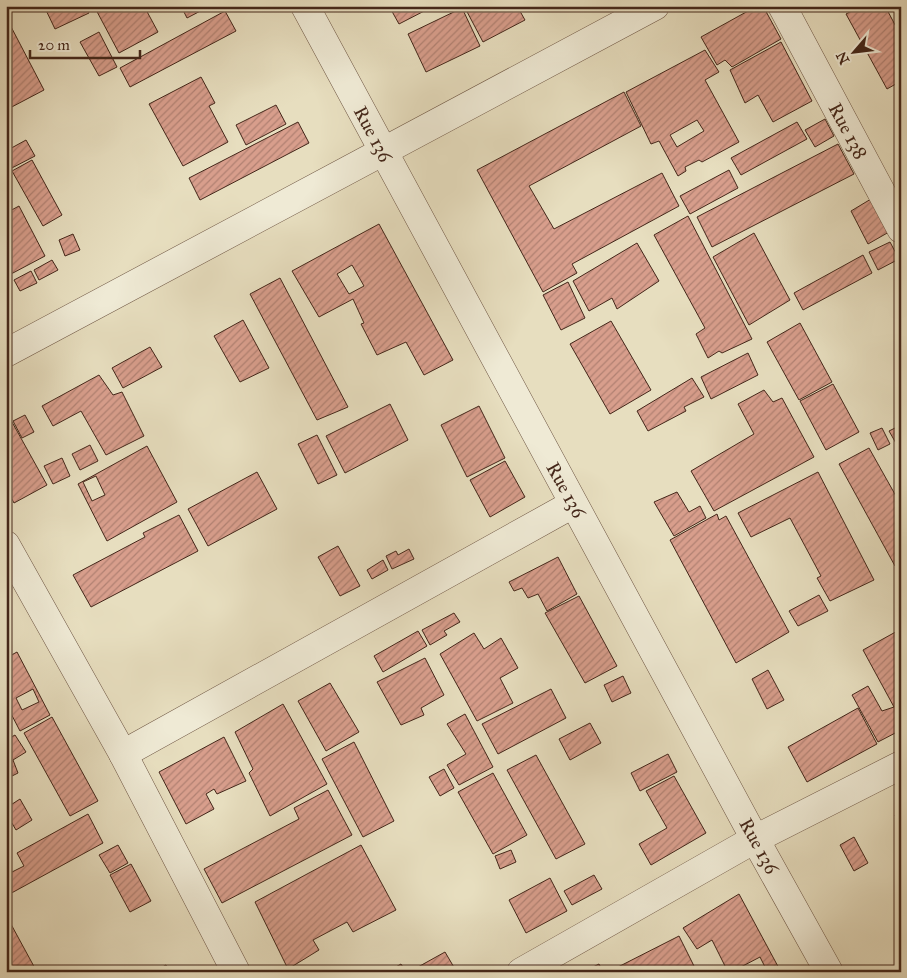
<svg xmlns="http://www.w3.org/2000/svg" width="907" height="978" font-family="'IM FELL Great Primer',serif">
	<defs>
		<pattern id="building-hatch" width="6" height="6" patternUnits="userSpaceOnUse" patternTransform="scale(1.25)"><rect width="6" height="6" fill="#d89e8c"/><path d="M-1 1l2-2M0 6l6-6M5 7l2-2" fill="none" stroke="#b18172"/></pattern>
	</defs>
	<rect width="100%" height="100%" fill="#e7debf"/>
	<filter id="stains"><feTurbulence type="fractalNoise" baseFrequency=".004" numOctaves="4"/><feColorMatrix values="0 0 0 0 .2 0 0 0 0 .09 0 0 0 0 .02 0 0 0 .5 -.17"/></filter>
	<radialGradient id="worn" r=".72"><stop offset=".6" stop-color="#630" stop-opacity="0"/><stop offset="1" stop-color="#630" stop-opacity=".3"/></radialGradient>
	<g fill="url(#building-hatch)" stroke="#44271a" fill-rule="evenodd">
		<polygon points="44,6 86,6 89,13 55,29"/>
		<polygon points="94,6 144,6 158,32 119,53"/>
		<polygon points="181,6 210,6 187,18"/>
		<polygon points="389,6 429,6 430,8 399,24"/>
		<polygon points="464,6 517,6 525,20 483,42"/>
		<polygon points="757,6 763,6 781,39 732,67 725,60 717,65 701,37"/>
		<polygon points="861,6 885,6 901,36 901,81 887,89 846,14"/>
		<polygon points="462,8 480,46 426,72 408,34"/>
		<polygon points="225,11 236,31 130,87 120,68"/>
		<polygon points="7,19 44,90 6,110 6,20"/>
		<polygon points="99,32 117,67 99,76 80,42"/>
		<polygon points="781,42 812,101 773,122 758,95 745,103 730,70"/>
		<path d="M705,50L719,72L705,80L739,142L702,162L699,160L685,167L686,171L678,176L659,141L651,144L626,92ZM697,120L704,131L677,147L670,135Z"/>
		<polygon points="201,77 215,103 209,106 228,142 183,166 149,104"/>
		<polygon points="624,92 641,126 529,186 554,229 662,173 679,206 572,264 577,273 543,292 477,170"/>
		<polygon points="276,105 286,124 246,145 236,125"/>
		<polygon points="825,119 834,136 815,147 805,130"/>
		<polygon points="298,122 309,143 200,200 189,178"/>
		<polygon points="797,122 807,139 741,175 731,158"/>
		<polygon points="26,140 35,156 6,171 6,151"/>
		<polygon points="838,144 854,174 712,247 697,217"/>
		<polygon points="32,160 62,215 43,226 12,171"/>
		<polygon points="729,170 738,188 690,214 680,196"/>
		<polygon points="871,199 889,232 868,244 851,211"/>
		<polygon points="19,206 45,256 11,274 6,266 6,213"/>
		<polygon points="688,216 752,339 722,353 719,351 708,358 696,334 705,328 654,235"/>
		<path d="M379,224L453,360L424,375L406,342L377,355L361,324L364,323L353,299L319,317L292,271ZM352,265L364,286L349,294L337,274Z"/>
		<polygon points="754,233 790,300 749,325 713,257"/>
		<polygon points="73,234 80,250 65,256 59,240"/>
		<polygon points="890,242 899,259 878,270 869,252"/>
		<polygon points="637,243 659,281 617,309 612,298 589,311 573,281"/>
		<polygon points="863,255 872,273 803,310 794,293"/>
		<polygon points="52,260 58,270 39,280 34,270"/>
		<polygon points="31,271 37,283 20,291 14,280"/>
		<polygon points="280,278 348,407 317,420 250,294"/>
		<polygon points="568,282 585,318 561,330 543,295"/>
		<polygon points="243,320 269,368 240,382 214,336"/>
		<polygon points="611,321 651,390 610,414 570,344"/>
		<polygon points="800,323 832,382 799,400 767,342"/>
		<polygon points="150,347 162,367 123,388 112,368"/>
		<polygon points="748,353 758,375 711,399 701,377"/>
		<polygon points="99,375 113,395 122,392 144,436 106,455 81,411 53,426 42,406"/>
		<polygon points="692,378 704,397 684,407 686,411 648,431 637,411"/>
		<polygon points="833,384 859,432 826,450 800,401"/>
		<polygon points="764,390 773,402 782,398 814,457 714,511 691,471 754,434 738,404"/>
		<polygon points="390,404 408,440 345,473 326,436"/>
		<polygon points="479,406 505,458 467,477 441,425"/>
		<polygon points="25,415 34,432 22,438 13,421"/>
		<polygon points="12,422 47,485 14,503 6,488 6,425"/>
		<polygon points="901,425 901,452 889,431"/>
		<polygon points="882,428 890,444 878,450 870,433"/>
		<polygon points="317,435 337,475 318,484 298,444"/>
		<polygon points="90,445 98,461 80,470 72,454"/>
		<path d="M147,446L177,502L107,541L78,484ZM96,476L105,495L92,501L83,482Z"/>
		<polygon points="869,448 901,505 901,563 895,566 839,464"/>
		<polygon points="62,458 70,476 53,484 44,466"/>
		<polygon points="505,461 525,497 490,517 470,480"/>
		<polygon points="257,472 277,509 208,546 188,509"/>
		<polygon points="818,472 874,580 830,601 817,578 821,576 790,518 751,537 738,513"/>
		<polygon points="677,492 689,512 700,506 706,518 674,536 654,502"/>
		<polygon points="717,514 719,520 726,516 789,632 736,663 670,540"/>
		<polygon points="179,515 198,551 91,607 73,575 145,537 143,533"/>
		<polygon points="338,546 360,586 340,596 318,557"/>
		<polygon points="409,549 414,559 392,569 386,556 396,551 398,555"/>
		<polygon points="558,557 577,594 547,611 538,594 528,598 522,588 514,591 509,582"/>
		<polygon points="383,560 388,570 372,579 367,570"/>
		<polygon points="819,595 828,611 798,626 789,611"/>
		<polygon points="579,596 617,666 585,683 545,613"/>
		<polygon points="454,613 460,622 444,631 447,635 430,645 422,630"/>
		<polygon points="901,629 901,730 878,742 852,695 868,686 882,711 894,707 863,650"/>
		<polygon points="418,631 427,646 383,672 374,656"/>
		<polygon points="474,633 484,649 501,638 518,668 500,678 513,703 477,721 440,654"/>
		<path d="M17,652L50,715L20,731L6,704V658ZM33,689L39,702L22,710L16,698Z"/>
		<polygon points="425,658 444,695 421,708 424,715 401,725 377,682"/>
		<polygon points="768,670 784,700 767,709 752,679"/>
		<polygon points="623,676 631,693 612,702 604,685"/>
		<polygon points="330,683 359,732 326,751 298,701"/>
		<polygon points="551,689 566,718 498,754 482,724"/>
		<polygon points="283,704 327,784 270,816 249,773 253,769 235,732"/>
		<polygon points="858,708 877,744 807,782 788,747"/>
		<polygon points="465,714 493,767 459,785 447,765 466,754 447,724"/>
		<polygon points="52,717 98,801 70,816 24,733"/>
		<polygon points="590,723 601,743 570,760 559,739"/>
		<polygon points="15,735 26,752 13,760 18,773 6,779 6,740"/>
		<polygon points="224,737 246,781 217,794 214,789 206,794 214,809 186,824 159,772"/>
		<polygon points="354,742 394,821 363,837 322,759"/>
		<polygon points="668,754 677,772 640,791 631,773"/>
		<polygon points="536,755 585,844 556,859 507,770"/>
		<polygon points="444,769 454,788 440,796 429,777"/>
		<polygon points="493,773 527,835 493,854 458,792"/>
		<polygon points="674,776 706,833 651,865 639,844 667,828 646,791"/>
		<polygon points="328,790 352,835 222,903 204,869 299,819 294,808"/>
		<polygon points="20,799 32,820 16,830 6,813 6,808"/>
		<polygon points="901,812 901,825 895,815"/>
		<polygon points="88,814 103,843 6,896 6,875 24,866 17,853"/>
		<polygon points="854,837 868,863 854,871 840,845"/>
		<polygon points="118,845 128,863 110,873 99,855"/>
		<polygon points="361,845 396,910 353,932 347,922 313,940 319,950 288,969 255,902"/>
		<polygon points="511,850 516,862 500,869 495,856"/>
		<polygon points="131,864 151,901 130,912 110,875"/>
		<polygon points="594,875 602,889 572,905 564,891"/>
		<polygon points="550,878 567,911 526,933 509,900"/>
		<polygon points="739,894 781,972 762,972 766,969 760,957 739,968 741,972 728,972 712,940 697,949 683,928"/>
		<polygon points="6,915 37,972 8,972 6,968"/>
		<polygon points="901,922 901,934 896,925"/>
		<polygon points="679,936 697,972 621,972 618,967"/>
		<polygon points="445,952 455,969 449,972 409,972"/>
		<polygon points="401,964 406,972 387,972"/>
		<polygon points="599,964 603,972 583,972"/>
		<polygon points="166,965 170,972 153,972"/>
	</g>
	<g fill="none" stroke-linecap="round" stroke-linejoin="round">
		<g stroke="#6d5543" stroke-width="29">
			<g id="street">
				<polyline points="305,6 755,839 829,972"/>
				<polyline points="782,6 901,229"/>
				<polyline points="6,353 655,6"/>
				<polyline points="6,545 123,754 236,972"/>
				<polyline points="123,754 573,504"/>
				<polyline points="521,972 755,839 901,765"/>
			</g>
		</g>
		<use href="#street" stroke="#efead5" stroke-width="28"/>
	</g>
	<g text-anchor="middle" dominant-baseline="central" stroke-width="4" stroke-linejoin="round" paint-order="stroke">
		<g font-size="19" fill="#44271a" stroke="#efead5">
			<text transform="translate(848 131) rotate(62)">Rue 138</text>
			<text transform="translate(373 134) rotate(62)">Rue 136</text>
			<text transform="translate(566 490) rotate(61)">Rue 136</text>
			<text transform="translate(759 846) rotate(61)">Rue 136</text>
		</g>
	</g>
	<rect width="907" height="978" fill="none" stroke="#e7debf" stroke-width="25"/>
	<rect x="8" y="8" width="892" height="963" fill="none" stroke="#44271a" stroke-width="2.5"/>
	<rect x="12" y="12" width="882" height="953" fill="none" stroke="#44271a"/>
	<g transform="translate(854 52) rotate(242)" stroke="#efead5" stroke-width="4" paint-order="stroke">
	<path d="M0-4L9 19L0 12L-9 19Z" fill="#44271a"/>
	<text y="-8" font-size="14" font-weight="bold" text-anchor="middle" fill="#44271a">N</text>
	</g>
	<path d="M30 50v8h110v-8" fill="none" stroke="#44271a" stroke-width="2.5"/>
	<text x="38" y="50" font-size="15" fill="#44271a" stroke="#efead5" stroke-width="4" paint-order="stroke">20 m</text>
	<rect width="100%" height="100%" filter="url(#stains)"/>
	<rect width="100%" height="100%" fill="url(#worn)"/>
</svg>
